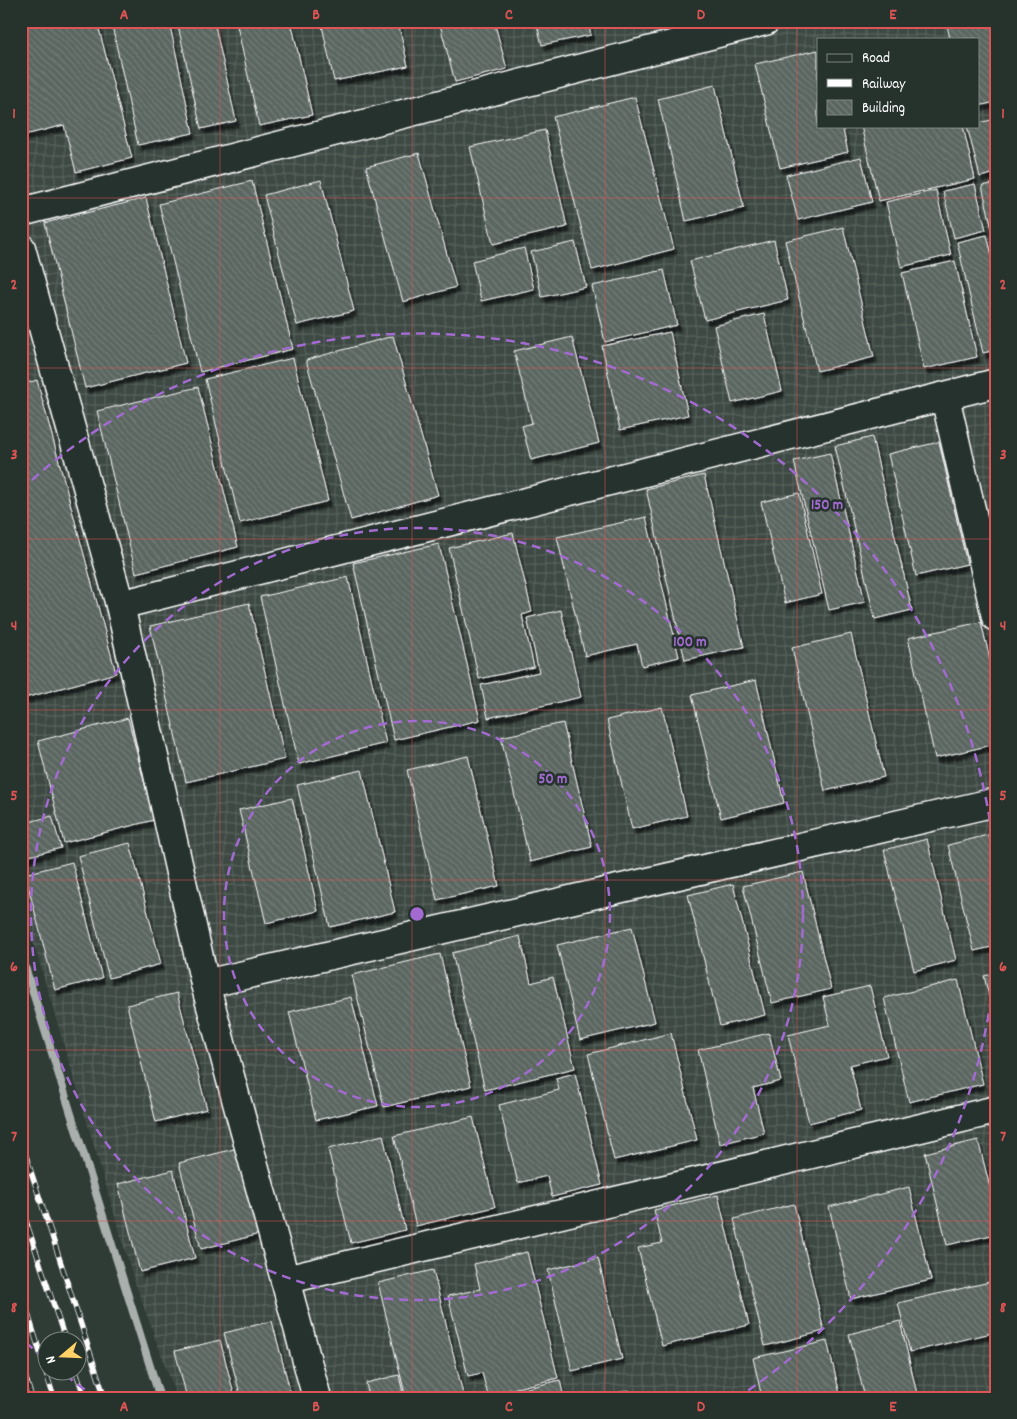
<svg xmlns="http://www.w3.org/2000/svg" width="1017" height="1419" font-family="Dekko,sans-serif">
	<defs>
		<pattern id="industrial-grid" width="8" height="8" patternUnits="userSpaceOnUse" patternTransform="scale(1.25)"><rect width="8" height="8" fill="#3c4842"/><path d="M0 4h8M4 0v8" fill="none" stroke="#59635e"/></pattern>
		<pattern id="building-back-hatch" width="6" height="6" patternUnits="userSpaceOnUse" patternTransform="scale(1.25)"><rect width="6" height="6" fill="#5b6661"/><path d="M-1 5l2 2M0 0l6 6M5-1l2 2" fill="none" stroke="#747d79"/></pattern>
		<filter id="shadow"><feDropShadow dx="3" dy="5.5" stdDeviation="1" flood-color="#0009"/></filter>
	</defs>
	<rect width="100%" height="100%" fill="#2f3b35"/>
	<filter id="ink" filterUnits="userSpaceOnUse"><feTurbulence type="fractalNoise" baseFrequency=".02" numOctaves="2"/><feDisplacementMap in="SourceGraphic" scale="10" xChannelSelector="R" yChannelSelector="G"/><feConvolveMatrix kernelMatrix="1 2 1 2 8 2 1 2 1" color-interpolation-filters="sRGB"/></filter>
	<g filter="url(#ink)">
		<path fill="url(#industrial-grid)" fill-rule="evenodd" d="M21,21H996V1398H177L134,1280L21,901ZM818,39H978V126H818Z"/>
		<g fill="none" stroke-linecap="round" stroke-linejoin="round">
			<polyline stroke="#a9afac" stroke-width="8" points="21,954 160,1398"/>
		</g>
		<g fill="url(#building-back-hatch)" stroke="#fff" filter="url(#shadow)">
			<polygon points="21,21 97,21 132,158 76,172 64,125 21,136"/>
			<polygon points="111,21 169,21 193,133 138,145"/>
			<polygon points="177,21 214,21 236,121 201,129"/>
			<polygon points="236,21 291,21 312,115 259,126"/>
			<polygon points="321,21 398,21 408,66 334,81"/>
			<polygon points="439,21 494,21 507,69 455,82"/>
			<polygon points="536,21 588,21 591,35 542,45"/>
			<polygon points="946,21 996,21 996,102 978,106 978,39 950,39"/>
			<polygon points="818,50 818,126 842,126 848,152 780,168 755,64"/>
			<polygon points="715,85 744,208 686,221 658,99"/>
			<polygon points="635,97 674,249 592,270 553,117"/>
			<polygon points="996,119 996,173 980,177 967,126 978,126 978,123"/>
			<polygon points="861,126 963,126 975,179 879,201"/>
			<polygon points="545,130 567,227 493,244 470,147"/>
			<polygon points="419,153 456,287 403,302 366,167"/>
			<polygon points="861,157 872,202 798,220 786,175"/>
			<polygon points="321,180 354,311 297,325 264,195"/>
			<polygon points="252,181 293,349 200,372 159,204"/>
			<polygon points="996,183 996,246 982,186"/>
			<polygon points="975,184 986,230 954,238 943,191"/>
			<polygon points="936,190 951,255 901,267 886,202"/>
			<polygon points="146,198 186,363 85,388 45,223"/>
			<polygon points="843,227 874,357 817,371 785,241"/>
			<polygon points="987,235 996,272 996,350 983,353 957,242"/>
			<polygon points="774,240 788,300 705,320 690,261"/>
			<polygon points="575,242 586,287 542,297 531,252"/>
			<polygon points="524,248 534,289 481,301 472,261"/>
			<polygon points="955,261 977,357 924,369 902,273"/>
			<polygon points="664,270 677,325 605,342 592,286"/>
			<polygon points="764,314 782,391 732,403 714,326"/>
			<polygon points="670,332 688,415 620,430 602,346"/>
			<polygon points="393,336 438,495 351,520 306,360"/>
			<polygon points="572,337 599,443 531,460 522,426 532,423 514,351"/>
			<polygon points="293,358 328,501 240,523 205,379"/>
			<polygon points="37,380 116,673 21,699 21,385"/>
			<polygon points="198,387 238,547 136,573 97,411"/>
			<polygon points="872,437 912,610 875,619 835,446"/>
			<polygon points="939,442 967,564 916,576 888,454"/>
			<polygon points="830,453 865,602 829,610 794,461"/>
			<polygon points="704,475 744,647 685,660 646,489"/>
			<polygon points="799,493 822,594 785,603 761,502"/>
			<polygon points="646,517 679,657 642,666 637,644 585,656 557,537"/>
			<polygon points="513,533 532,612 522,615 534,667 479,679 449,548"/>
			<polygon points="439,544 480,720 394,740 353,563"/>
			<polygon points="348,577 386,743 299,764 260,597"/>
			<polygon points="249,603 285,759 186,782 150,626"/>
			<polygon points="561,610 581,697 488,718 481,685 539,672 527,618"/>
			<polygon points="981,622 996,684 996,744 935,758 908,638"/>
			<polygon points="851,634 884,777 825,791 792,648"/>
			<polygon points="756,680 784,803 721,818 692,695"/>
			<polygon points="662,707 687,816 632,829 607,720"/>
			<polygon points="128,718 154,820 64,843 38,741"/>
			<polygon points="563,723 592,847 530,862 501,737"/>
			<polygon points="468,756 499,886 437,900 407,770"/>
			<polygon points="362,770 395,912 330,927 297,785"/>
			<polygon points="292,798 318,911 266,923 239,810"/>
			<polygon points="52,816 61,848 21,858 21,824"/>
			<polygon points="996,833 996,946 974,951 948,845"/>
			<polygon points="927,839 956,960 914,971 884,850"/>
			<polygon points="130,843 161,964 109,978 78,856"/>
			<polygon points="72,862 102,978 55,990 25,874"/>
			<polygon points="803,872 831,989 772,1003 743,886"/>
			<polygon points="733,884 765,1015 720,1026 688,895"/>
			<polygon points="632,927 655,1022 580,1040 557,945"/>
			<polygon points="520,936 531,983 553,977 575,1068 485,1090 452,953"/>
			<polygon points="440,954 471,1086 384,1107 352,975"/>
			<polygon points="996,973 996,1024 984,976"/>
			<polygon points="958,980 983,1084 909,1102 884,998"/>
			<polygon points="870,986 887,1056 850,1065 861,1110 809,1123 788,1035 830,1025 823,997"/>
			<polygon points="177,993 207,1109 156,1122 127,1005"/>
			<polygon points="351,997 378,1106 316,1120 289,1012"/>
			<polygon points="671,1033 697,1140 614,1160 588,1054"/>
			<polygon points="769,1033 781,1081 753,1088 764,1133 720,1144 698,1050"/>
			<polygon points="575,1073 602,1185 552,1197 547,1176 518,1183 499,1105 559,1090 556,1078"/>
			<polygon points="473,1117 495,1207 416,1226 394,1136"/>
			<polygon points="383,1135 405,1230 351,1243 328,1149"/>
			<polygon points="978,1140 996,1211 996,1234 947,1245 925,1153"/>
			<polygon points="238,1148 260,1234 201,1249 179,1163"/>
			<polygon points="173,1170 195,1258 140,1272 118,1184"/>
			<polygon points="909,1187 931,1280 851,1299 829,1207"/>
			<polygon points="718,1195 749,1325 662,1346 638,1248 662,1243 654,1210"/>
			<polygon points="794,1204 824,1331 765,1346 734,1219"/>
			<polygon points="527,1252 558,1378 488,1395 482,1373 468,1376 448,1296 480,1289 474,1264"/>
			<polygon points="598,1258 622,1359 572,1371 548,1270"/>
			<polygon points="433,1270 464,1398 406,1398 378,1283"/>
			<polygon points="994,1281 996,1332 910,1352 898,1303"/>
			<polygon points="272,1321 292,1398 241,1398 224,1333"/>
			<polygon points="900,1321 918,1398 865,1398 849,1334"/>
			<polygon points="220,1340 235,1398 187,1398 175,1351"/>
			<polygon points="827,1341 841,1398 762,1398 753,1358"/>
			<polygon points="399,1375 404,1398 369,1398 366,1383"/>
			<polygon points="560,1380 564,1398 504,1398 503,1394"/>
			<polygon points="629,1390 631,1398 596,1398"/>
		</g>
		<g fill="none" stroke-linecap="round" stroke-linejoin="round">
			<g stroke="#fff" stroke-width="31">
				<g id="minor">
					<polyline points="21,212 765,21"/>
					<polyline points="21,248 120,605 205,984 317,1398"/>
					<polyline points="945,397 996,617"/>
					<polyline points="120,605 996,383"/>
					<polyline points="205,984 996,802"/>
					<polyline points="285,1280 996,1110"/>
				</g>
			</g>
			<use href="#minor" stroke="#26332d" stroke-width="28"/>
			<g stroke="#fff" stroke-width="5.5">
				<g id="rail">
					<polyline points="21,1141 105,1398"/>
					<polyline points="21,1206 66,1342"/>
					<polyline points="21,1291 54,1398"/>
					<polyline points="21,1363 32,1398"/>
					<polyline points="76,1372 85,1398"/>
				</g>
			</g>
			<use href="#rail" stroke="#26332d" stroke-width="4" stroke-dasharray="11" stroke-linecap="butt"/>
		</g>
	</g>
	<path fill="none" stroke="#de5353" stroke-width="1" stroke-opacity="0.55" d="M220,21V1398M412,21V1398M605,21V1398M797,21V1398M21,198H996M21,368H996M21,539H996M21,710H996M21,880H996M21,1050H996M21,1221H996"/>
	<g fill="none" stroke="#a36bd2" stroke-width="2.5" stroke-dasharray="9 6">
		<circle cx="417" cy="914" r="193"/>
		<circle cx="417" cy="914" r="386"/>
		<path d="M996 954A580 580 0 0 1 737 1398M97 1398A580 580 0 0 1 64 1374M44 1358A580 580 0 0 1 21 1338M21 490A580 580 0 0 1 996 874"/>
	</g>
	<circle cx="417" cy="914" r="8" fill="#a36bd2" stroke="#26332d" stroke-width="2.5"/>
	<g font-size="15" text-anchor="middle" font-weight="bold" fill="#a36bd2" stroke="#26332d" stroke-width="5" stroke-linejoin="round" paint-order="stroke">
		<text x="827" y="509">150 m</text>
		<text x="690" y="646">100 m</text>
		<text x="553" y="783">50 m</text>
	</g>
	<rect width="1017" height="1419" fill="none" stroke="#26332d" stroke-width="55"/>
	<rect x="817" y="38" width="162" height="90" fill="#26332d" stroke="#7d8581"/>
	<rect x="827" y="54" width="25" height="8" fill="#26332d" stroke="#7d8581"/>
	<text x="862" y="62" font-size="15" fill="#ffffff">Road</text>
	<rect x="827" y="79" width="25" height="8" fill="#ffffff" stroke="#7d8581"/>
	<text x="862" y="88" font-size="15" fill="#ffffff">Railway</text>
	<rect x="827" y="100" width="25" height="15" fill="url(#building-back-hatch)" stroke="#7d8581"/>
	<text x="862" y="112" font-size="15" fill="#ffffff">Building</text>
	<g transform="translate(62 1356) rotate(251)"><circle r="24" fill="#26332d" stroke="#7d8581"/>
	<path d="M0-4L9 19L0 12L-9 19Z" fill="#ffd166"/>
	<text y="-8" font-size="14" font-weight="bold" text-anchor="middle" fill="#ffffff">N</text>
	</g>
	<rect x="28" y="28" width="962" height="1364" fill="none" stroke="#de5353" stroke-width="2"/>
	<g font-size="16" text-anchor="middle" font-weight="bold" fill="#de5353">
		<text x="124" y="19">A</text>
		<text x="316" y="19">B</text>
		<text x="509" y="19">C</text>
		<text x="701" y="19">D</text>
		<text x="893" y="19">E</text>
		<text x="14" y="118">1</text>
		<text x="1003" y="118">1</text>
		<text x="14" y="289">2</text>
		<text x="1003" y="289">2</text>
		<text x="14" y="459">3</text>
		<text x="1003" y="459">3</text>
		<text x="14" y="630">4</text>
		<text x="1003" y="630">4</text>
		<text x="14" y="800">5</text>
		<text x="1003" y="800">5</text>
		<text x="14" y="971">6</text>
		<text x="1003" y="971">6</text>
		<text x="14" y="1141">7</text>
		<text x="1003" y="1141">7</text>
		<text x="14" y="1312">8</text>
		<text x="1003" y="1312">8</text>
		<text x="124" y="1411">A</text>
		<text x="316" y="1411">B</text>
		<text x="509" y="1411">C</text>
		<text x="701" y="1411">D</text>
		<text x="893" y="1411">E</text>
	</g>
</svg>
